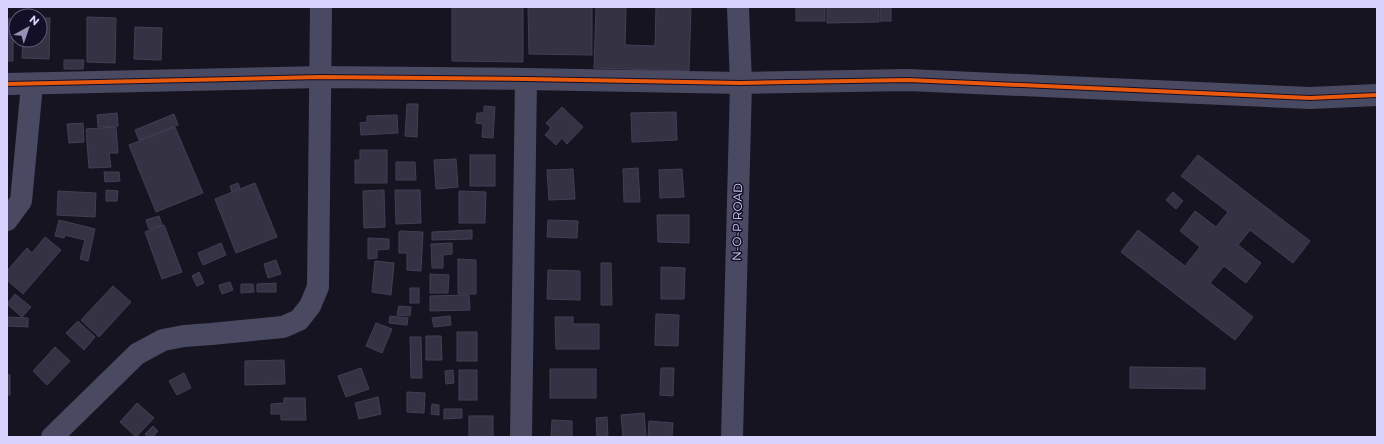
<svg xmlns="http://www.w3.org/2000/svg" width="1384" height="444" font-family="Montserrat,sans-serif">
	<rect width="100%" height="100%" fill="#161421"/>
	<g fill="#343243" stroke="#433f54">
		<polygon points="452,7 523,7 523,62 452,61"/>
		<polygon points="528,7 592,7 592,55 529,54"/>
		<polygon points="596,7 626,7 625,45 655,46 656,7 691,7 689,71 594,68"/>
		<rect x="796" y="7" width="29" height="14"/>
		<polygon points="827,7 878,7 879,22 827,23"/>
		<rect x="880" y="7" width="11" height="14"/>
		<polygon points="87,17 116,18 115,63 87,62"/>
		<polygon points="40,18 50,18 49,59 22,58 23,40 40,40"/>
		<rect x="7" y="19" width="6" height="42"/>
		<polygon points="135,27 162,28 161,60 134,59"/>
		<polygon points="64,60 84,60 83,69 64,69"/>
		<polygon points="407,104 418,104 417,137 405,136"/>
		<polygon points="484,106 495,107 493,138 482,137 483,124 476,123 477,113 484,113"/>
		<polygon points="562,107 583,127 567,144 562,138 556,145 545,135 551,128 546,123"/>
		<polygon points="676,112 677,140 632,142 631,113"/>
		<polygon points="117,113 118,126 98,127 97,115"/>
		<polygon points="174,114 178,125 139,140 135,130"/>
		<polygon points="397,115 398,133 361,135 360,123 367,122 367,116"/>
		<polygon points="83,123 84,142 69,143 67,124"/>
		<polygon points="116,127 118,153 109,153 111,167 89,168 86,129"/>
		<polygon points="175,127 203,193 156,212 129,145"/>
		<polygon points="360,150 387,150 387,183 355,183 355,160 360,160"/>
		<rect x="470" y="155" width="25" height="31"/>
		<polygon points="1198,155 1310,241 1293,263 1250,230 1238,245 1261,263 1246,283 1224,266 1210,283 1253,317 1235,340 1121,252 1138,230 1185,266 1200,247 1180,231 1195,211 1216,227 1228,212 1181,176"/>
		<polygon points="456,159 458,187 436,189 434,160"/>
		<polygon points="396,162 415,162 416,180 396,180"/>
		<polygon points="638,168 640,202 624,202 623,169"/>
		<polygon points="573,169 575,199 549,200 547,170"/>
		<polygon points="682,169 684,197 660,198 659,170"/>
		<polygon points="104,172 119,172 120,181 105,182"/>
		<polygon points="238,183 240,188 232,192 230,186"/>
		<polygon points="255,183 277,237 236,253 215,199"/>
		<polygon points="106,190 118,191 117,201 106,201"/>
		<polygon points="384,190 385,227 364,228 363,191"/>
		<polygon points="395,190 420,190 421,223 396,224"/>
		<polygon points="58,191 96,193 95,217 57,215"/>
		<polygon points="459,191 486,192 485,223 459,223"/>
		<polygon points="1173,192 1183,201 1176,209 1166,200"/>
		<polygon points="657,215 689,215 689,243 658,242"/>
		<polygon points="159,216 162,225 149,229 146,220"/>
		<polygon points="59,220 95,229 88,261 80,259 85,240 65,235 64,238 55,236"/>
		<polygon points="548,220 578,221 577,238 547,237"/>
		<polygon points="164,225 182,272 162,279 145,232"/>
		<polygon points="472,230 472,239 432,240 432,232"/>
		<polygon points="401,231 423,232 421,271 407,270 407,253 399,253 399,232"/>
		<polygon points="45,237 61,250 23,294 7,280 7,271 27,248 32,253"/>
		<polygon points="368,238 389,239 389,249 377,250 377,258 368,259"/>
		<polygon points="221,243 226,255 203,265 198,253"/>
		<polygon points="452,243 452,254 443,255 443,268 432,268 431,244"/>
		<polygon points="458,259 476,260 476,294 458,294"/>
		<polygon points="276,260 281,274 268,278 264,264"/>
		<polygon points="375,261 394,263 391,295 372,292"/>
		<polygon points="601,263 611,263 612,305 601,305"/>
		<polygon points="661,267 685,268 684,299 661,299"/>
		<polygon points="548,270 580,271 580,300 547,299"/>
		<polygon points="199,272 204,283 197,286 192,276"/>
		<polygon points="430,274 449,275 448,293 430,293"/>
		<polygon points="230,282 233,290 222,294 219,285"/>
		<polygon points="276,283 276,292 257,292 257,284"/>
		<polygon points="241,284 253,284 254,292 241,293"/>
		<polygon points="113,286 131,302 99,337 81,320"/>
		<rect x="410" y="288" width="9" height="15"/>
		<polygon points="15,294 31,307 22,317 7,304"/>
		<polygon points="469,295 470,310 430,311 430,296"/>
		<polygon points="399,306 411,307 410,316 397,315"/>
		<polygon points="656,314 679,315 678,346 655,345"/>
		<polygon points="390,316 408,318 407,325 389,323"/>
		<polygon points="450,316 451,325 434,327 432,318"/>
		<polygon points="7,317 28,318 28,327 7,326"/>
		<polygon points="555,317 573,317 573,324 599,324 599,349 556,349"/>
		<polygon points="78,321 95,337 84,350 66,333"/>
		<polygon points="376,323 392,329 382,353 366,346"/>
		<rect x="457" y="332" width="20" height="29"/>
		<polygon points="426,336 441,336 442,360 426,360"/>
		<polygon points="410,337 421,337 422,378 411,378"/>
		<polygon points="55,347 70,361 47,385 33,371"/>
		<polygon points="284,360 285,384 245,385 245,361"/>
		<polygon points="1130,367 1205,368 1205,389 1130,388"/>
		<polygon points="361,368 369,389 346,397 338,376"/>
		<polygon points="661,368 674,368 673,396 660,395"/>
		<rect x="550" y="369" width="46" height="29"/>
		<polygon points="453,370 454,383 446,384 445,371"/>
		<rect x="459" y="370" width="18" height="30"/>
		<polygon points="184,373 191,388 177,395 169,381"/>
		<rect x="7" y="375" width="3" height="20"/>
		<polygon points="407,392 425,393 424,413 407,412"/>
		<polygon points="378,397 381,414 359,419 355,403"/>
		<polygon points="284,398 305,398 306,420 281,420 281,414 271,414 271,404 284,403"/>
		<polygon points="137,403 154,418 136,437 120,422"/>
		<polygon points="432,404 439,405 439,415 431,414"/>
		<polygon points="444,409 462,409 462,418 444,419"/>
		<polygon points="644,413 646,437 623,437 621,415"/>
		<rect x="469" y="416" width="24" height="21"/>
		<polygon points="607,417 608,437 597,437 596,418"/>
		<polygon points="552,420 572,421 572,437 551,437"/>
		<polygon points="649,421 673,423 672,437 648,437"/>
		<polygon points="153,426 158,431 153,437 148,437 145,434"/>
	</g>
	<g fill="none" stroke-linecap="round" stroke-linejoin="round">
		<g stroke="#4a4962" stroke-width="22">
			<polyline points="7,84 321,77 526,79 741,83 908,80 1310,98 1377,95"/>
			<polyline points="7,220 21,201 32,85"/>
			<polyline points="52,437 137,354 163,340 184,336 211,334 283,327 299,320 310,306 318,287 321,7"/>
			<polyline points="521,437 526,79"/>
			<polyline points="732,437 741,83 738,7"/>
		</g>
		<g stroke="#130f26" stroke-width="6">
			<polyline id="cycleway" points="7,84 321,77 526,79 741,83 908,80 1310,98 1377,95"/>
		</g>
		<use href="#cycleway" stroke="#e8590c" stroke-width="4"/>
	</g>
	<g text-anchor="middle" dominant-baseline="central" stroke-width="3" stroke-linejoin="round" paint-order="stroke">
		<g font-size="12" fill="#d9d4ff" stroke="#130f26">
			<text transform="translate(737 222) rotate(-89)">N-O-P ROAD</text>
		</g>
	</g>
	<rect width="1384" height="444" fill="none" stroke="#d9d4ff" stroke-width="16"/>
	<g transform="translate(28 28) rotate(40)"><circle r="19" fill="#130f26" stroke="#625e7d"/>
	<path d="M0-3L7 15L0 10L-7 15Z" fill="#9591b1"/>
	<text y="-6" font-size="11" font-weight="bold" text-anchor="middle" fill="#d9d4ff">N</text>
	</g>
</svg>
